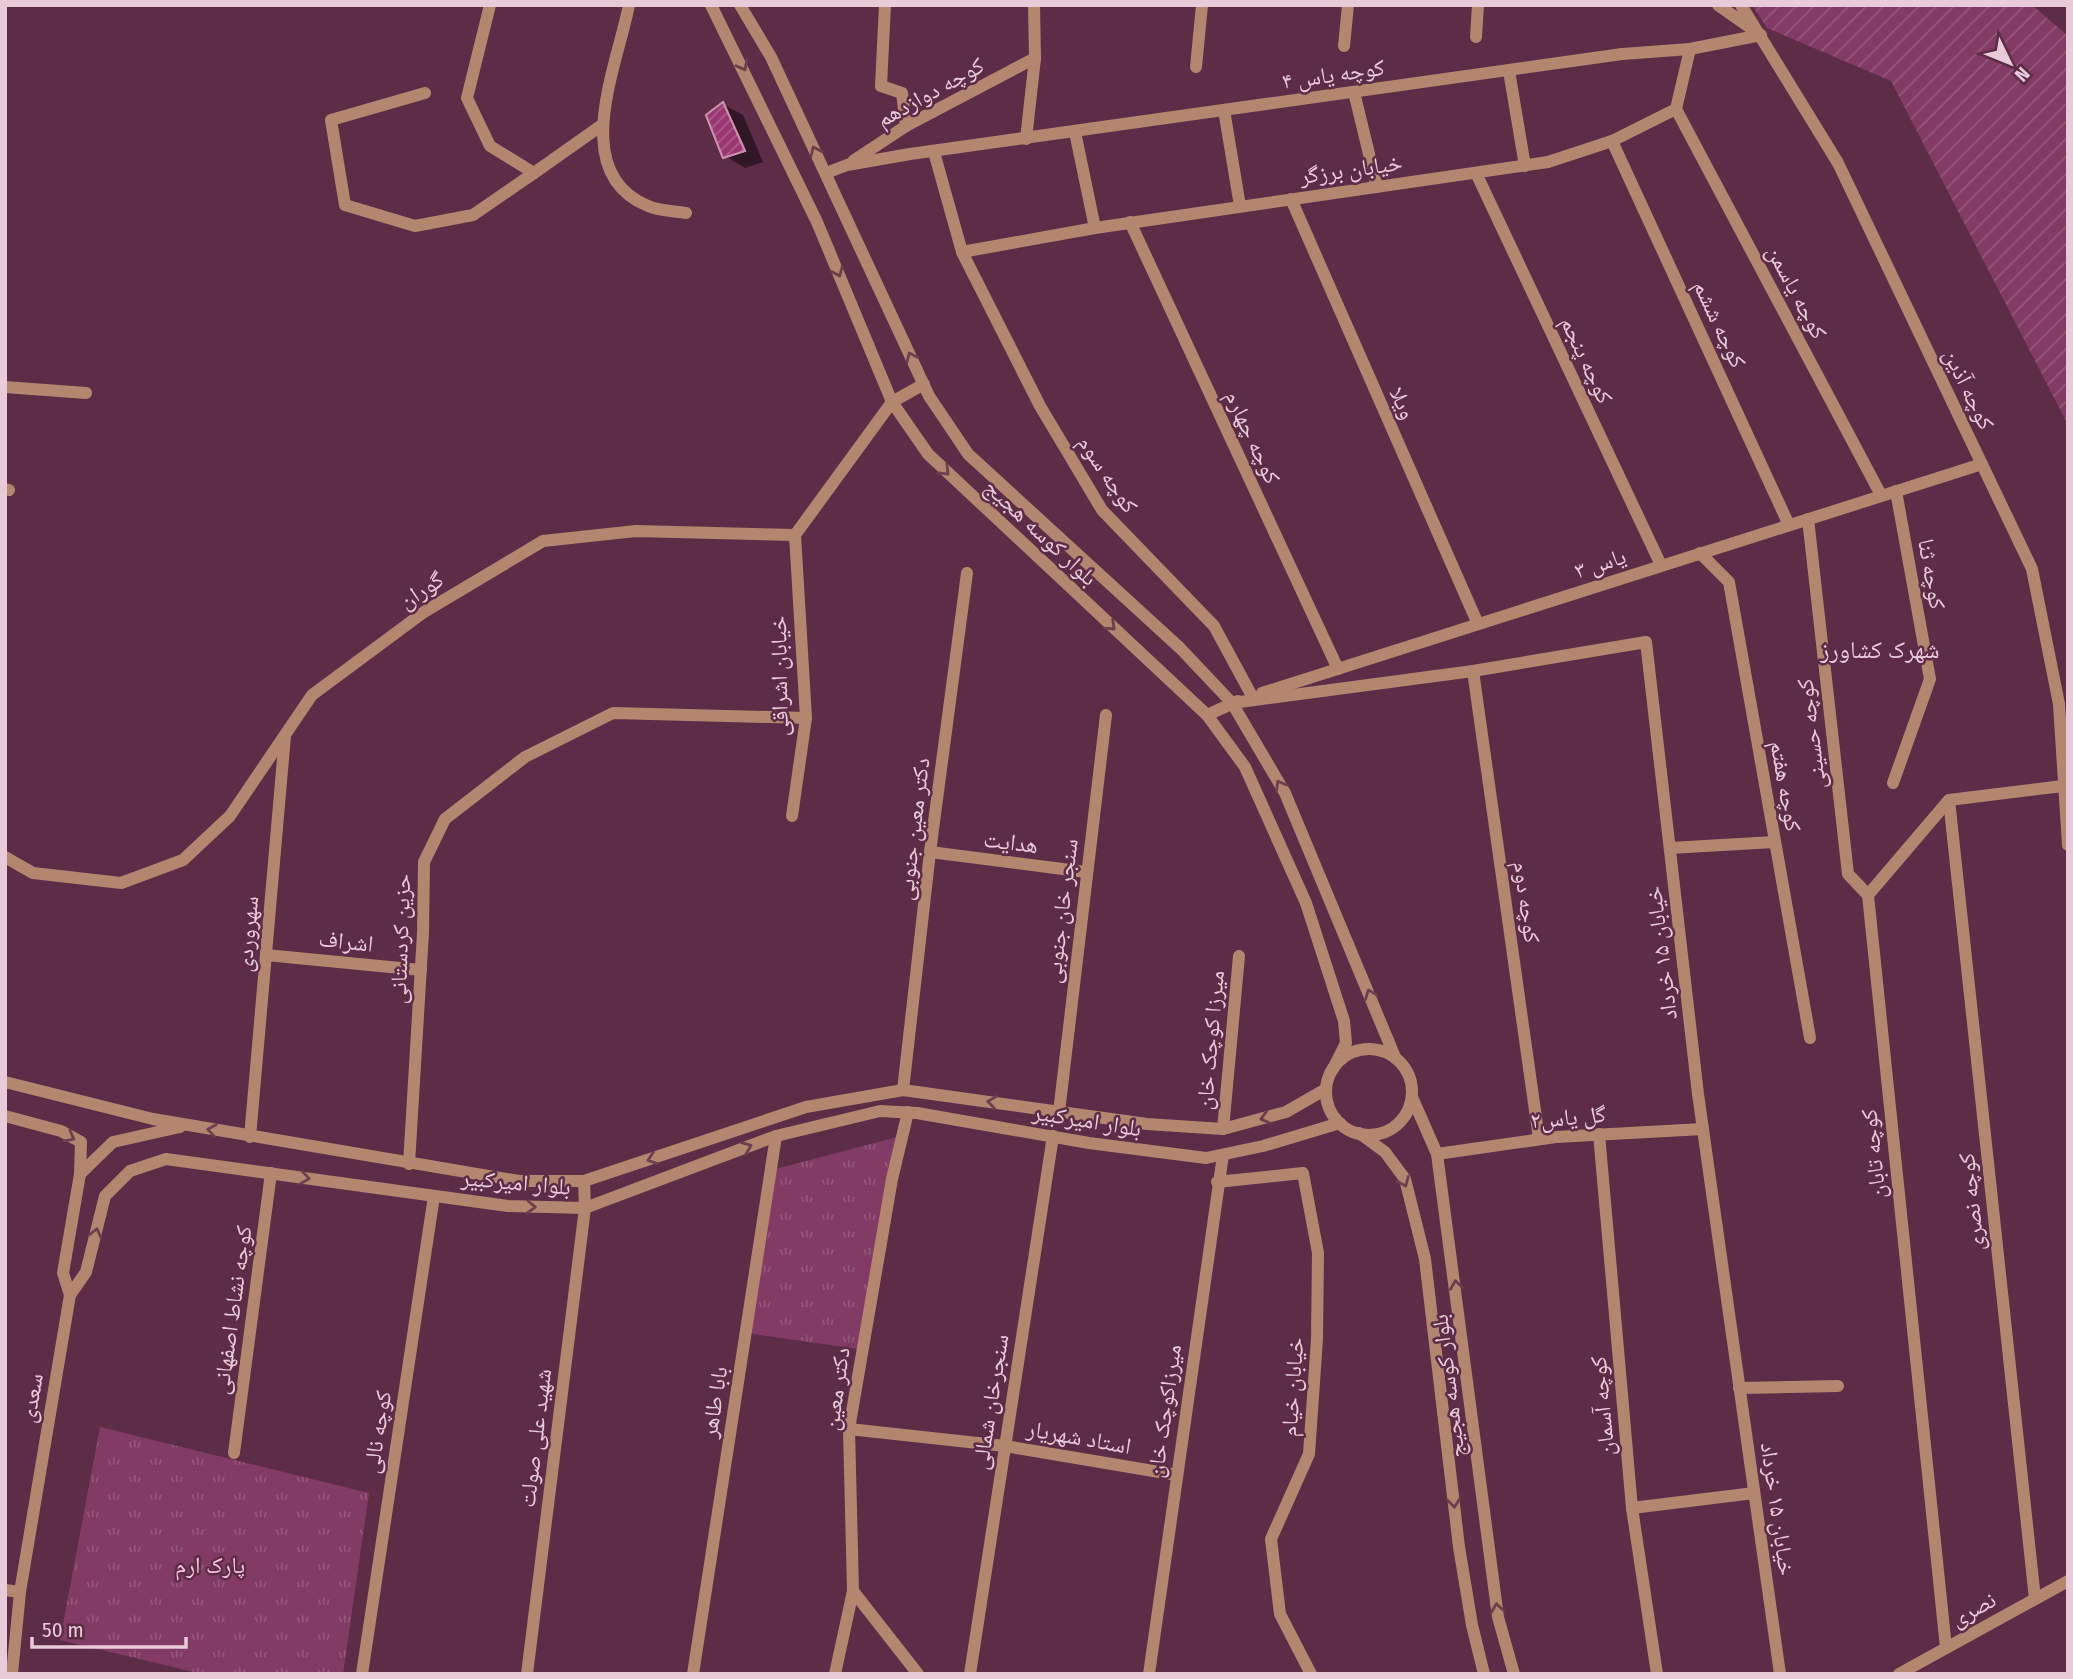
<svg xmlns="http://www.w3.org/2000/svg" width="2073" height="1679" font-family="'Fira Sans Condensed','Noto Naskh Arabic',sans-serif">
	<defs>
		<pattern id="park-tufts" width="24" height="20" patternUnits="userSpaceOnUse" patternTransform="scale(1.75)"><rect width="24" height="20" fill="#823b64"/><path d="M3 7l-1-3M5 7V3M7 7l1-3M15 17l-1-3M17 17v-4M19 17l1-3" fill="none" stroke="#94567a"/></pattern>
		<pattern id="garden-furrows" width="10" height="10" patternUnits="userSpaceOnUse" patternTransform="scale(1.75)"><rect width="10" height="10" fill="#823b64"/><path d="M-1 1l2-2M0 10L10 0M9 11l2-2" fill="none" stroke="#94567a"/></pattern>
		<pattern id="building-hatch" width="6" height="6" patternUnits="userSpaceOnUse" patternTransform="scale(1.75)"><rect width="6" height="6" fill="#9a3772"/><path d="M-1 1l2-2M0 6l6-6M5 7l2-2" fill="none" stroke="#ad5c8c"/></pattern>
	</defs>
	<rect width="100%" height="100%" fill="#5d2c47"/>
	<g fill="url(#park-tufts)">
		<polygon points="897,1137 858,1349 740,1332 768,1171"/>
		<polygon points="100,1427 369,1493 343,1674 202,1674 60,1640"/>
	</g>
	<polygon fill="url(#garden-furrows)" points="1752,5 2032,5 2068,36 2068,425 1891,81 1767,28"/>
	<polygon fill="#0007" points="723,104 743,115 763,162 745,168 725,156"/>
	<g fill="url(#building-hatch)" stroke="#c98fad" stroke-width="2">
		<polygon points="723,102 745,151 723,158 706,115"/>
		<polygon points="723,102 745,151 723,158 706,115"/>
	</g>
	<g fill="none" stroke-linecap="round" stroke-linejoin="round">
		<g stroke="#b4866f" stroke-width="12">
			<polyline points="490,5 467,98 490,146 534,173 602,125"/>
			<path d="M629,5C617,67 568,173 648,206C659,211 674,211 686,213"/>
			<polyline points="711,5 817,222 892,402 928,454 1207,715 1245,767 1306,903 1344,1021 1346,1043 1333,1069"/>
			<polyline points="740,5 771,57 929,396 968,454 1180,648 1232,703 1285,793 1395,1057"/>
			<polyline points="885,5 881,86 902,93 906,126"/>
			<polyline points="1718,5 1755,31"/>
			<polyline points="1741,5 1838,163 2032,569 2059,704 2068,845"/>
			<polyline points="1476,37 1478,5"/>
			<polyline points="1344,46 1348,5"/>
			<polyline points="1196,67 1202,5"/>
			<polyline points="1509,71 1525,166"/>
			<polyline points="1354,92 1377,187"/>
			<polyline points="425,93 331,120 345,205 415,226 473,215 534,173"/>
			<polyline points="1676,109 1881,495"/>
			<polyline points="1224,110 1240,206"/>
			<polyline points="1075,132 1095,228"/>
			<polyline points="1026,139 1035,58 1034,5"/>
			<polyline points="1612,141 1789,525"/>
			<polyline points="934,152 962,252 1040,406 1102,510 1214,626 1252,696"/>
			<polyline points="853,161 906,126 1035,58"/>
			<polyline points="826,173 847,165 910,154 1622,54 1690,49 1761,35"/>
			<polyline points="1476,173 1661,565"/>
			<polyline points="1291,199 1478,624"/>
			<polyline points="1130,222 1338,669"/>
			<polyline points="962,252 1095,228 1548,162 1612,141 1676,109 1690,49"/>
			<polyline points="5,387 86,393"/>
			<polyline points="5,489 9,490"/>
			<polyline points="1808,519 1848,874 1868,895"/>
			<polyline points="1700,553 1729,582 1810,1038"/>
			<polyline points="1473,671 1539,1139"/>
			<polyline points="1262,693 1982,464"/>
			<polyline points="1232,703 1473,671 1646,642 1698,1094 1780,1674"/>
			<polyline points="1207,715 1238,701"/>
			<polyline points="1893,783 1930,679 1896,491"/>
			<polyline points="1949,800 2035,1599"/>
			<polyline points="792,816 806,718 795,535"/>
			<polyline points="1670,848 1774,842"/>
			<polyline points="930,852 1086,872"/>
			<polyline points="5,857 33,873 121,883 183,860 230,816 312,695 424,612 543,541 636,531 795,535 892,402 924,384"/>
			<polyline points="266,955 421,970"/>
			<circle cx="1369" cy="1092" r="43"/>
			<polyline points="5,1082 153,1119 519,1181 584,1181 806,1107 903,1090 1147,1124 1223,1129 1286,1112 1326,1089"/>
			<polyline points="903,1090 930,852 967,573"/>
			<polyline points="1412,1097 1437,1154 1498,1617 1514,1674"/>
			<polyline points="1059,1112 1106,715"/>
			<polyline points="5,1116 61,1131 81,1142 80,1174 63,1273 70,1295"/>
			<polyline points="1223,1129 1239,956"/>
			<polyline points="1359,1133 1385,1152 1405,1179 1425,1259 1459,1547 1472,1625 1484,1674"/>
			<polyline points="1599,1134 1632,1508 1657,1674"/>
			<polyline points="250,1137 285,736"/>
			<polyline points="1437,1154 1556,1137 1703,1129"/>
			<polyline points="409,1164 423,933 424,862 445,819 525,757 613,713 806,718"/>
			<polyline points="80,1174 113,1142 180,1127"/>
			<polyline points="1217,1182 1303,1173 1318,1253 1317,1339 1309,1454 1271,1539 1280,1614 1311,1674"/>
			<polyline points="1739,1388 1838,1386"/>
			<polyline points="849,1429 1005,1446 1177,1475"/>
			<polyline points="234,1453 271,1173"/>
			<polyline points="1632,1508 1754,1493"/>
			<polyline points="5,1590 20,1592"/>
			<polyline points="853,1591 918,1674"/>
			<polyline points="1946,1648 1868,895 1949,800 2063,786"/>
			<polyline points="12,1674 20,1592 70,1295 86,1272 105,1196 130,1171 166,1159 508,1206 585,1208 776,1136 880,1111 917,1113 1089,1143 1206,1158 1263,1146 1340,1123"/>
			<polyline points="362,1674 434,1196"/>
			<polyline points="527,1674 585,1208 584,1181"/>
			<polyline points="693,1674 776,1136"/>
			<polyline points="835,1674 853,1591 849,1429 892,1179 908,1112"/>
			<polyline points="970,1674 1053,1136"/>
			<polyline points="1149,1674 1223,1155"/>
			<polyline points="1899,1674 2068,1581"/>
		</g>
	</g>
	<defs><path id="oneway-chevron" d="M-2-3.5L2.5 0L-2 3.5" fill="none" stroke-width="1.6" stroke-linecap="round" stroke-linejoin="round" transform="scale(1.75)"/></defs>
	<g stroke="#6e3e4f">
		<use href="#oneway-chevron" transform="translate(743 66) rotate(62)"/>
		<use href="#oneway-chevron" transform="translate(815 151) rotate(-115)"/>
		<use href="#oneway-chevron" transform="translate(838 272) rotate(67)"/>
		<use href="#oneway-chevron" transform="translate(911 357) rotate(-115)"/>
		<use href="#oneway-chevron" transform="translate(945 471) rotate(45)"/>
		<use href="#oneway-chevron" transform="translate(1111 626) rotate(43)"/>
		<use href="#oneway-chevron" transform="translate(1280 785) rotate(-120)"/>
		<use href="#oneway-chevron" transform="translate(1370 994) rotate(-111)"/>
		<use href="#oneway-chevron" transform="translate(992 1102) rotate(-172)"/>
		<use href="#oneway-chevron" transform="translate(1265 1118) rotate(165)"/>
		<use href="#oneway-chevron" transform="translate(212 1130) rotate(-170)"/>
		<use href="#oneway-chevron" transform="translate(70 1137) rotate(28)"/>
		<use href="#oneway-chevron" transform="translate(747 1147) rotate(-21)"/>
		<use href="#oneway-chevron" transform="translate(652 1159) rotate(161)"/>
		<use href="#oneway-chevron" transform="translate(305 1178) rotate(8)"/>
		<use href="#oneway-chevron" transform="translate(1404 1182) rotate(67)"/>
		<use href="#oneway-chevron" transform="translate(531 1207) rotate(2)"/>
		<use href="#oneway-chevron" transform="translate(96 1233) rotate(-76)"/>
		<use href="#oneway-chevron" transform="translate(1456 1285) rotate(-98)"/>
		<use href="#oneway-chevron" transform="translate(1454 1503) rotate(83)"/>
		<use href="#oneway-chevron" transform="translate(1497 1608) rotate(-98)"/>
	</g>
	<g text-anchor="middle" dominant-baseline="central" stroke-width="5" stroke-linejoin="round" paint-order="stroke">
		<g font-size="23" fill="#e9cad9" stroke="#5d2c47">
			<text transform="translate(1333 74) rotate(-8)">کوچه یاس ۴</text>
			<text transform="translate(930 92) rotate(-29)">کوچه دوازدهم</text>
			<text transform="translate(1351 169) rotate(-8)">خیابان برزگر</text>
			<text transform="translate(1797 292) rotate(62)">کوچه یاسمن</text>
			<text transform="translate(1720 324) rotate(65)">کوچه ششم</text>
			<text transform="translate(1587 360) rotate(65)">کوچه پنجم</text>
			<text transform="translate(1969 389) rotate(64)">کوچه آذین</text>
			<text transform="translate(1403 403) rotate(66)">ویلا</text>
			<text transform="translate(1253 437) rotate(65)">کوچه چهارم</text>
			<text transform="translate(1108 474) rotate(56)">کوچه سوم</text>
			<text transform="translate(1041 532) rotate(43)">بلوار کوسه هجیج</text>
			<text transform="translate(1600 563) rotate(-18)">یاس ۳</text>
			<text transform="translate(1932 574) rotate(80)">کوچه ثنا</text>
			<text transform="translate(421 590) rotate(-33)">گوران</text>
			<text transform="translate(779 676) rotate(-91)">خیابان اشراقی</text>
			<text transform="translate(1811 734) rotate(-97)">کوچه حسینی</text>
			<text transform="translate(1786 786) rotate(80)">کوچه هفتم</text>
			<text transform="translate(913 829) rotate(-83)">دکتر معین جنوبی</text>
			<text transform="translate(1011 842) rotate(7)">هدایت</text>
			<text transform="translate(1527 902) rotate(82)">کوچه دوم</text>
			<text transform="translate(1061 911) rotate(-83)">سنجر خان جنوبی</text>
			<text transform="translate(247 934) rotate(-85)">سهروردی</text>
			<text transform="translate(400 939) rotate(-88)">حزین کردستانی</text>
			<text transform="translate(346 941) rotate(6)">اشراف</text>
			<text transform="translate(1661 953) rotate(-97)">خیابان ۱۵ خرداد</text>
			<text transform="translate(1210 1040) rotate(-85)">میرزا کوچک خان</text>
			<text transform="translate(1568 1117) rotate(-5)">گل یاس۲</text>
			<text transform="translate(1087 1120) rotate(9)">بلوار امیرکبیر</text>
			<text transform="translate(1873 1154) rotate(-96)">کوچه تابان</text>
			<text transform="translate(516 1182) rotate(5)">بلوار امیرکبیر</text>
			<text transform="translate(1971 1202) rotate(-96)">کوچه نصری</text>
			<text transform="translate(232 1310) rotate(-82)">کوچه نشاط اصفهانی</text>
			<text transform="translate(1448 1386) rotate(-97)">بلوار کوسه هجیج</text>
			<text transform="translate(1292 1387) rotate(-86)">خیابان خیام</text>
			<text transform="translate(836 1389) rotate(-82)">دکتر معین</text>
			<text transform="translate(31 1398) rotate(-80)">سعدی</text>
			<text transform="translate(714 1402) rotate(-81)">بابا طاهر</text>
			<text transform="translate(990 1402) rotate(-81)">سنجرخان شمالی</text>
			<text transform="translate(1602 1406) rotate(-95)">کوچه آسمان</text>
			<text transform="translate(1164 1411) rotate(-82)">میرزاکوچک خان</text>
			<text transform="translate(377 1432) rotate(-81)">کوچه نالی</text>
			<text transform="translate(1079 1437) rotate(10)">استاد شهریار</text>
			<text transform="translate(535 1438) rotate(-83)">شهید علی صولت</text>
			<text transform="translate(1778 1509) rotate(82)">خیابان ۱۵ خرداد</text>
			<text transform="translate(1973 1609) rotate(-29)">نصری</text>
		</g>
		<g font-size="23" fill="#fbc5e0" stroke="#5d2c47">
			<text x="210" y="1565">پارک ارم</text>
		</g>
		<g font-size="24" fill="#e9cad9" stroke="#5d2c47">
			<text x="1880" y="650">شهرک کشاورز</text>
		</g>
	</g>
	<rect width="2073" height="1679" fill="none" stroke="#e9cad9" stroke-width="14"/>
	<g transform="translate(2010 63) rotate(133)" stroke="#5d2c47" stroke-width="5" paint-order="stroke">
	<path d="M0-5L12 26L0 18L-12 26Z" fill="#e9cad9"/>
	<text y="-10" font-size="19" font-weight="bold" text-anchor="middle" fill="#e9cad9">N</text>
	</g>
	<path d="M32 1637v10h154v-10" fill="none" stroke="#e9cad9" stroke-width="3.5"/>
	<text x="42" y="1637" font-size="21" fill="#e9cad9" stroke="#5d2c47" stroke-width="5" paint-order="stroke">50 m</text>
</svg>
